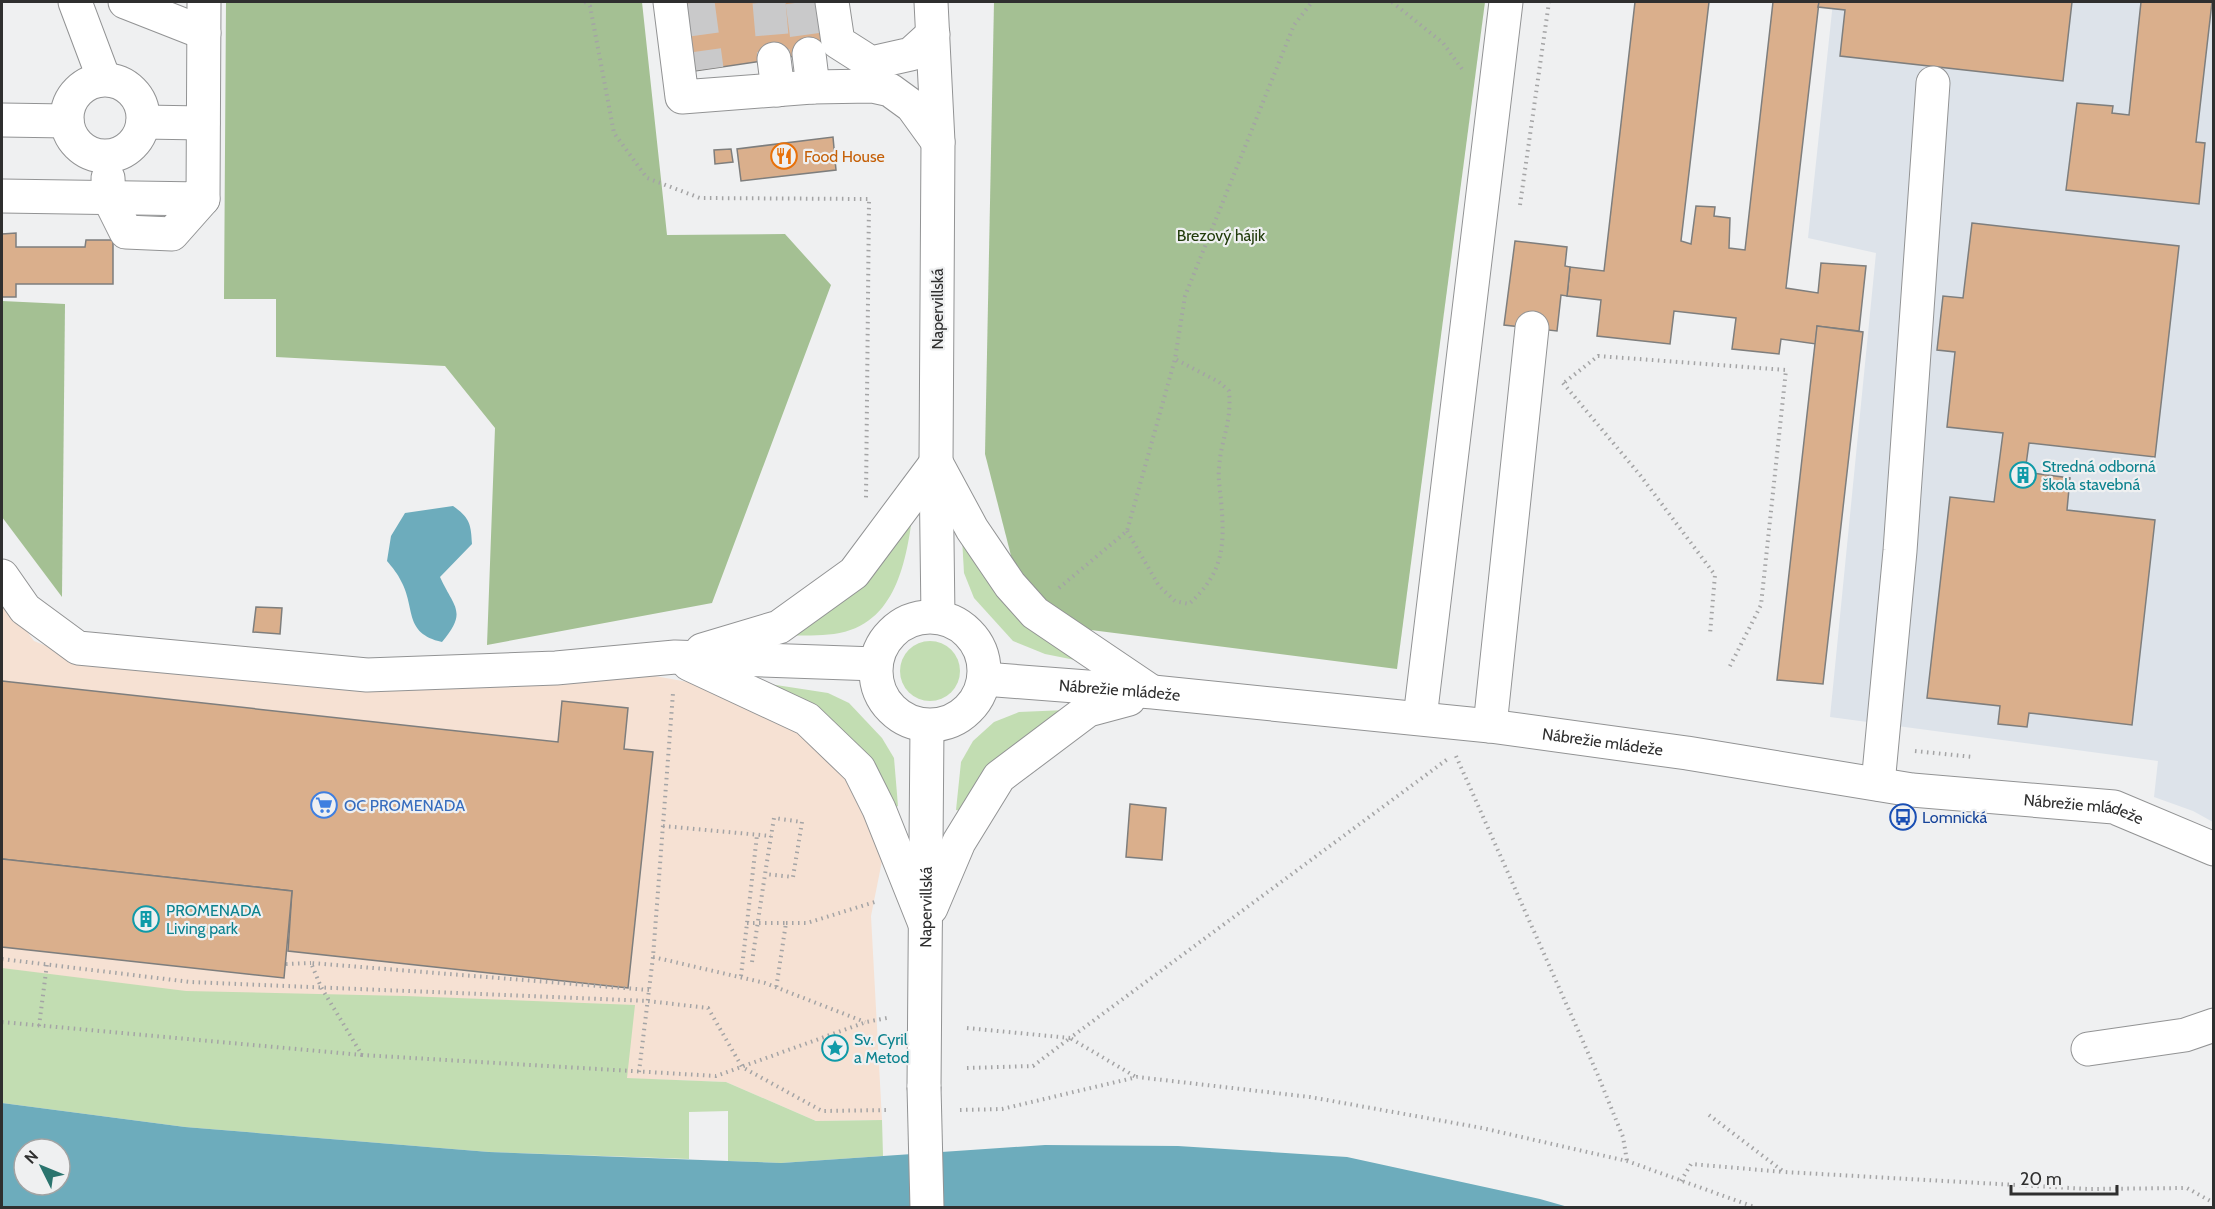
<svg xmlns="http://www.w3.org/2000/svg" width="2215" height="1209" font-family="Cabin,sans-serif">
	<rect width="100%" height="100%" fill="#eff0f1"/>
	<polygon fill="#f6e1d3" points="2,597 34,641 97,666 364,692 655,676 699,684 800,730 848,775 884,851 871,916 882,1120 816,1121 726,1082 479,1073 2,1029"/>
	<polygon fill="#dde3ea" points="1833,2 2213,2 2213,822 2193,811 2154,797 2158,761 1830,717 1876,253 1808,238"/>
	<g fill="#c2ddb2">
		<path d="M914,504C907,556 899,625 834,634C819,636 803,635 788,636Z"/>
		<polygon points="962,538 1075,660 1045,654 1013,641 974,598 964,573"/>
		<circle cx="930" cy="671" r="30"/>
		<polygon points="763,683 828,693 849,703 882,738 894,758 898,806 894,808"/>
		<polygon points="1066,710 961,811 956,810 961,762 973,741 994,722 1019,712"/>
		<polygon points="2,968 186,991 405,996 635,1005 627,1078 726,1082 816,1121 882,1120 883,1156 781,1163 728,1161 728,1111 689,1112 689,1159 489,1152 185,1127 2,1103"/>
	</g>
	<g fill="#a4c093">
		<polygon points="226,2 642,2 667,235 785,234 831,285 712,603 487,645 495,428 445,366 276,357 276,299 224,299"/>
		<polygon points="994,2 1485,2 1397,669 1028,622 985,454"/>
		<polygon points="2,301 65,304 62,597 2,517"/>
	</g>
	<g fill="#6dacbc" fill-rule="evenodd">
		<path d="M453,506C470,518 471,524 472,544L440,577C454,608 468,611 442,642C403,633 416,608 401,581C398,574 392,567 387,561L391,536L405,513Z"/>
		<path d="M2,1103L185,1127L489,1152L728,1161L781,1163L1045,1145L1178,1146L1347,1157L1540,1199L1568,1207L2,1208ZM24,1149H60V1185H24Z"/>
	</g>
	<g fill="#daaf8c" stroke="#7e7e7d" stroke-width="1.5">
		<polygon points="686,2 816,2 823,52 695,71"/>
		<polygon points="1635,2 1709,2 1681,241 1691,244 1696,206 1715,207 1714,216 1730,218 1729,248 1745,250 1773,2 1819,2 1786,288 1818,293 1821,263 1866,266 1859,331 1817,326 1816,344 1781,339 1779,354 1732,349 1736,318 1674,311 1670,344 1597,336 1601,300 1567,296 1570,267 1604,271"/>
		<polygon points="1819,2 2072,2 2063,81 1840,56 1845,10 1818,7"/>
		<polygon points="2141,2 2212,2 2196,142 2205,143 2199,204 2066,190 2077,103 2113,106 2112,113 2129,115"/>
		<polygon points="833,137 836,170 741,181 737,149"/>
		<polygon points="731,149 733,162 715,164 714,150"/>
		<polygon points="1972,223 2179,246 2155,457 2029,443 2025,472 2070,478 2067,510 2155,520 2132,725 2029,713 2027,727 1998,724 2000,706 1927,698 1950,497 1994,502 2003,433 1947,427 1955,352 1937,350 1943,296 1963,298"/>
		<polygon points="16,233 16,247 85,247 86,240 113,240 113,284 16,284 16,297 2,297 2,234"/>
		<polygon points="1515,241 1567,247 1565,266 1570,267 1567,296 1561,295 1557,331 1504,325"/>
		<polygon points="1817,326 1863,332 1823,684 1777,680"/>
		<polygon points="256,607 282,608 280,634 253,632"/>
		<polygon points="2,681 558,742 562,701 628,708 624,749 653,752 628,988 288,951 292,891 2,859"/>
		<polygon points="1130,804 1166,808 1162,860 1126,857"/>
		<polygon points="2,859 292,891 284,978 2,947"/>
	</g>
	<g fill="none" stroke-linecap="round" stroke-linejoin="round">
		<g stroke="#c9c9ca" stroke-width="33" stroke-dasharray="33 16" stroke-linecap="butt">
			<polyline points="698,2 707,69"/>
			<polyline points="769,2 774,59"/>
			<polyline points="802,2 809,54"/>
		</g>
		<g stroke="#929394" stroke-width="35">
			<g id="minor">
				<polyline points="75,2 104,79"/>
				<polyline points="125,2 204,33"/>
				<polyline points="670,2 682,97 812,87 872,86 890,90 912,106 938,142"/>
				<polyline points="832,2 838,42 871,63 911,54 933,34"/>
				<polyline points="931,2 938,142 936,463 938,617"/>
				<polyline points="809,54 813,87"/>
				<polyline points="774,59 778,90"/>
				<circle cx="105" cy="118" r="38"/>
				<polyline points="2,120 67,121"/>
				<polyline points="143,122 203,123"/>
				<polyline points="108,178 109,198 126,232 172,234 203,199"/>
				<polyline points="2,196 203,199 204,2"/>
				<polyline points="938,466 972,529 1010,585 1035,613 1149,690"/>
				<polyline points="2,576 25,609 78,648 367,675 556,668 675,657 876,664"/>
				<circle cx="930" cy="671" r="54"/>
				<polyline points="702,650 779,627 854,573 936,463"/>
				<polyline points="689,664 807,719 859,769 879,809 925,924"/>
				<path id="s1" d="M984,679L1153,692L1490,726L1687,753L1912,790L2114,807L2214,849"/>
				<polyline points="1420,718 1506,2"/>
				<polyline points="1490,726 1532,328"/>
				<polyline points="1878,784 1900,551 1933,83"/>
				<polyline points="931,908 959,842 999,777 1088,710 1129,699"/>
				<polyline points="2088,1049 2185,1035 2214,1025"/>
				<path id="s2" d="M924,1087L927,726"/>
			</g>
		</g>
		<g stroke="#a4a4a5" stroke-width="4" stroke-dasharray="1.5 4.5" stroke-linecap="butt">
			<polyline points="585,2 590,6 614,133 647,178 700,198 869,199 866,498"/>
			<polyline points="1392,2 1443,43 1462,69"/>
			<polyline points="1520,205 1549,2"/>
			<polyline points="1565,382 1598,356 1786,370 1761,605 1729,668"/>
			<polyline points="1563,383 1640,475 1715,575 1710,634"/>
			<path d="M1127,531L1159,586L1175,601L1189,604C1224,572 1225,546 1221,500C1220,490 1218,478 1219,468C1221,438 1232,424 1229,391L1219,382L1175,359"/>
			<polyline points="1059,588 1127,531 1175,359 1185,296 1294,25 1312,2"/>
			<polyline points="1915,751 1973,757"/>
			<polyline points="1456,756 1597,1073 1623,1137 1627,1161"/>
			<polyline points="663,826 771,836"/>
			<polyline points="747,923 786,923 776,989"/>
			<polyline points="786,923 807,923 878,901"/>
			<polyline points="653,957 765,983 865,1022"/>
			<polyline points="2,959 190,982 648,1001 708,1008 742,1067 822,1111 890,1110"/>
			<path d="M752,962C759,914 766,866 774,818L802,822L793,877L765,874"/>
			<polyline points="286,964 311,963"/>
			<polyline points="741,976 757,835"/>
			<polyline points="649,990 311,963 321,987 362,1055 716,1076 866,1022 887,1018"/>
			<polyline points="2,1022 362,1055"/>
			<polyline points="39,1026 47,964"/>
			<polyline points="967,1028 1070,1038 1449,758"/>
			<polyline points="967,1068 1033,1066 1070,1038 1136,1077"/>
			<polyline points="639,1072 653,957 673,693"/>
			<polyline points="960,1110 1002,1109 1137,1077 1310,1097 1482,1128 1627,1161 1757,1208"/>
			<polyline points="1709,1115 1784,1172 2088,1189 2187,1188 2214,1203"/>
			<polyline points="1681,1181 1691,1164 1784,1172"/>
		</g>
		<use href="#minor" stroke="#fff" stroke-width="33"/>
		<g stroke="#929394" stroke-width="35" stroke-linecap="butt">
			<polyline id="minor-bridge" points="924,1087 927,1208"/>
		</g>
		<use href="#minor-bridge" stroke="#fff" stroke-width="33"/>
	</g>
	<defs>
		<g id="restaurant-ring" transform="scale(1.35)"><circle r="9.5" fill="#eff0f1" stroke="#e8710a" stroke-width="1.5"/><path d="M-5-6h1v4h1v-4h1v4h1v-4h1v5L-1.5 .5V6h-2V.5L-5-1ZM5-6V6H3V1.5H1.5Q1.5-4 5-6Z" fill="#e8710a"/></g>
		<g id="building-ring" transform="scale(1.35)"><circle r="9.5" fill="#eff0f1" stroke="#0f9aa8" stroke-width="1.5"/><path d="M-4-6H4V6H1V3H-1V6H-4ZM-2.5-4.3h1.7v1.8h-1.7ZM.8-4.3h1.7v1.8H.8ZM-2.5-1h1.7V.8h-1.7ZM.8-1h1.7V.8H.8Z" fill="#0f9aa8"/></g>
		<g id="supermarket-ring" transform="scale(1.35)"><circle r="9.5" fill="#eff0f1" stroke="#3f7fe0" stroke-width="1.5"/><path d="M-6-5.5h2.5l.6 2H6L4.5 2H-2.5L-4.4-4H-6ZM-1.5 3.2a1.3 1.3 0 1 0 .1 0ZM3 3.2a1.3 1.3 0 1 0 .1 0Z" fill="#3f7fe0"/></g>
		<g id="bus-ring" transform="scale(1.35)"><circle r="9.5" fill="#eff0f1" stroke="#1a4fb4" stroke-width="1.5"/><path d="M-5-6H5V4H4V6H2V4H-2V6H-4V4H-5ZM-3.5-4V0h7V-4ZM-3.5 1.2v1.5H-2V1.2ZM2 1.2v1.5H3.5V1.2Z" fill="#1a4fb4"/></g>
		<g id="sight-ring" transform="scale(1.35)"><circle r="9.5" fill="#eff0f1" stroke="#0f9aa8" stroke-width="1.5"/><path d="M0-6L1.8-2.2L6-1.7L2.9 1.2L3.7 5.4L0 3.3L-3.7 5.4L-2.9 1.2L-6-1.7L-1.8-2.2Z" fill="#0f9aa8"/></g>
	</defs>
	<g fill-rule="evenodd">
		<use href="#restaurant-ring" x="784" y="156"/>
		<use href="#building-ring" x="2023" y="475"/>
		<use href="#supermarket-ring" x="324" y="805"/>
		<use href="#bus-ring" x="1903" y="817"/>
		<use href="#building-ring" x="146" y="919"/>
		<use href="#sight-ring" x="835" y="1048"/>
	</g>
	<g text-anchor="middle" dominant-baseline="central" stroke-width="4.5" stroke-linejoin="round" paint-order="stroke">
		<g font-size="16" fill="#c56008" stroke="#eff0f1" text-anchor="start">
			<text x="804" y="156">Food House</text>
		</g>
		<g font-size="16" fill="#213b0b" stroke="#eff0f1">
			<text x="1221" y="235">Brezový hájik</text>
		</g>
		<g font-size="16" fill="#2f2f2f" stroke="#eff0f1">
			<text transform="translate(937 309) rotate(-90)">Napervillská</text>
			<text stroke="none"><textPath href="#s1" startOffset="136">Nábrežie mládeže</textPath></text>
			<text stroke="none"><textPath href="#s1" startOffset="622">Nábrežie mládeže</textPath></text>
			<text stroke="none"><textPath href="#s1" startOffset="1108">Nábrežie mládeže</textPath></text>
			<text stroke="none"><textPath href="#s2" startOffset="180">Napervillská</textPath></text>
		</g>
		<g font-size="16" fill="#0d838f" stroke="#eff0f1" text-anchor="start">
			<text x="2042" y="466">Stredná odborná<tspan x="2042" dy="18">škola stavebná</tspan></text>
			<text x="166" y="910">PROMENADA<tspan x="166" dy="18">Living park</tspan></text>
			<text x="854" y="1039">Sv. Cyril<tspan x="854" dy="18">a Metod</tspan></text>
		</g>
		<g font-size="16" fill="#366cbe" stroke="#eff0f1" text-anchor="start">
			<text x="344" y="805">OC PROMENADA</text>
		</g>
		<g font-size="16" fill="#164399" stroke="#eff0f1" text-anchor="start">
			<text x="1922" y="817">Lomnická</text>
		</g>
	</g>
	<rect width="2215" height="1209" fill="none" stroke="#2f2f2f" stroke-width="6"/>
	<g transform="translate(42 1167) rotate(313)"><circle r="28" fill="#eff0f1" stroke="#a2a3a3" stroke-width="1.5"/>
	<path d="M0-4.5L10 22L0 15L-10 22Z" fill="#2b746e"/>
	<text y="-9" font-size="16" font-weight="bold" text-anchor="middle" fill="#2f2f2f">N</text>
	</g>
	<path d="M2011 1185v9h106v-9" fill="none" stroke="#2f2f2f" stroke-width="3"/>
	<text x="2020" y="1185" font-size="18" fill="#2f2f2f" stroke="#eff0f1" stroke-width="4.5" paint-order="stroke">20 m</text>
</svg>
